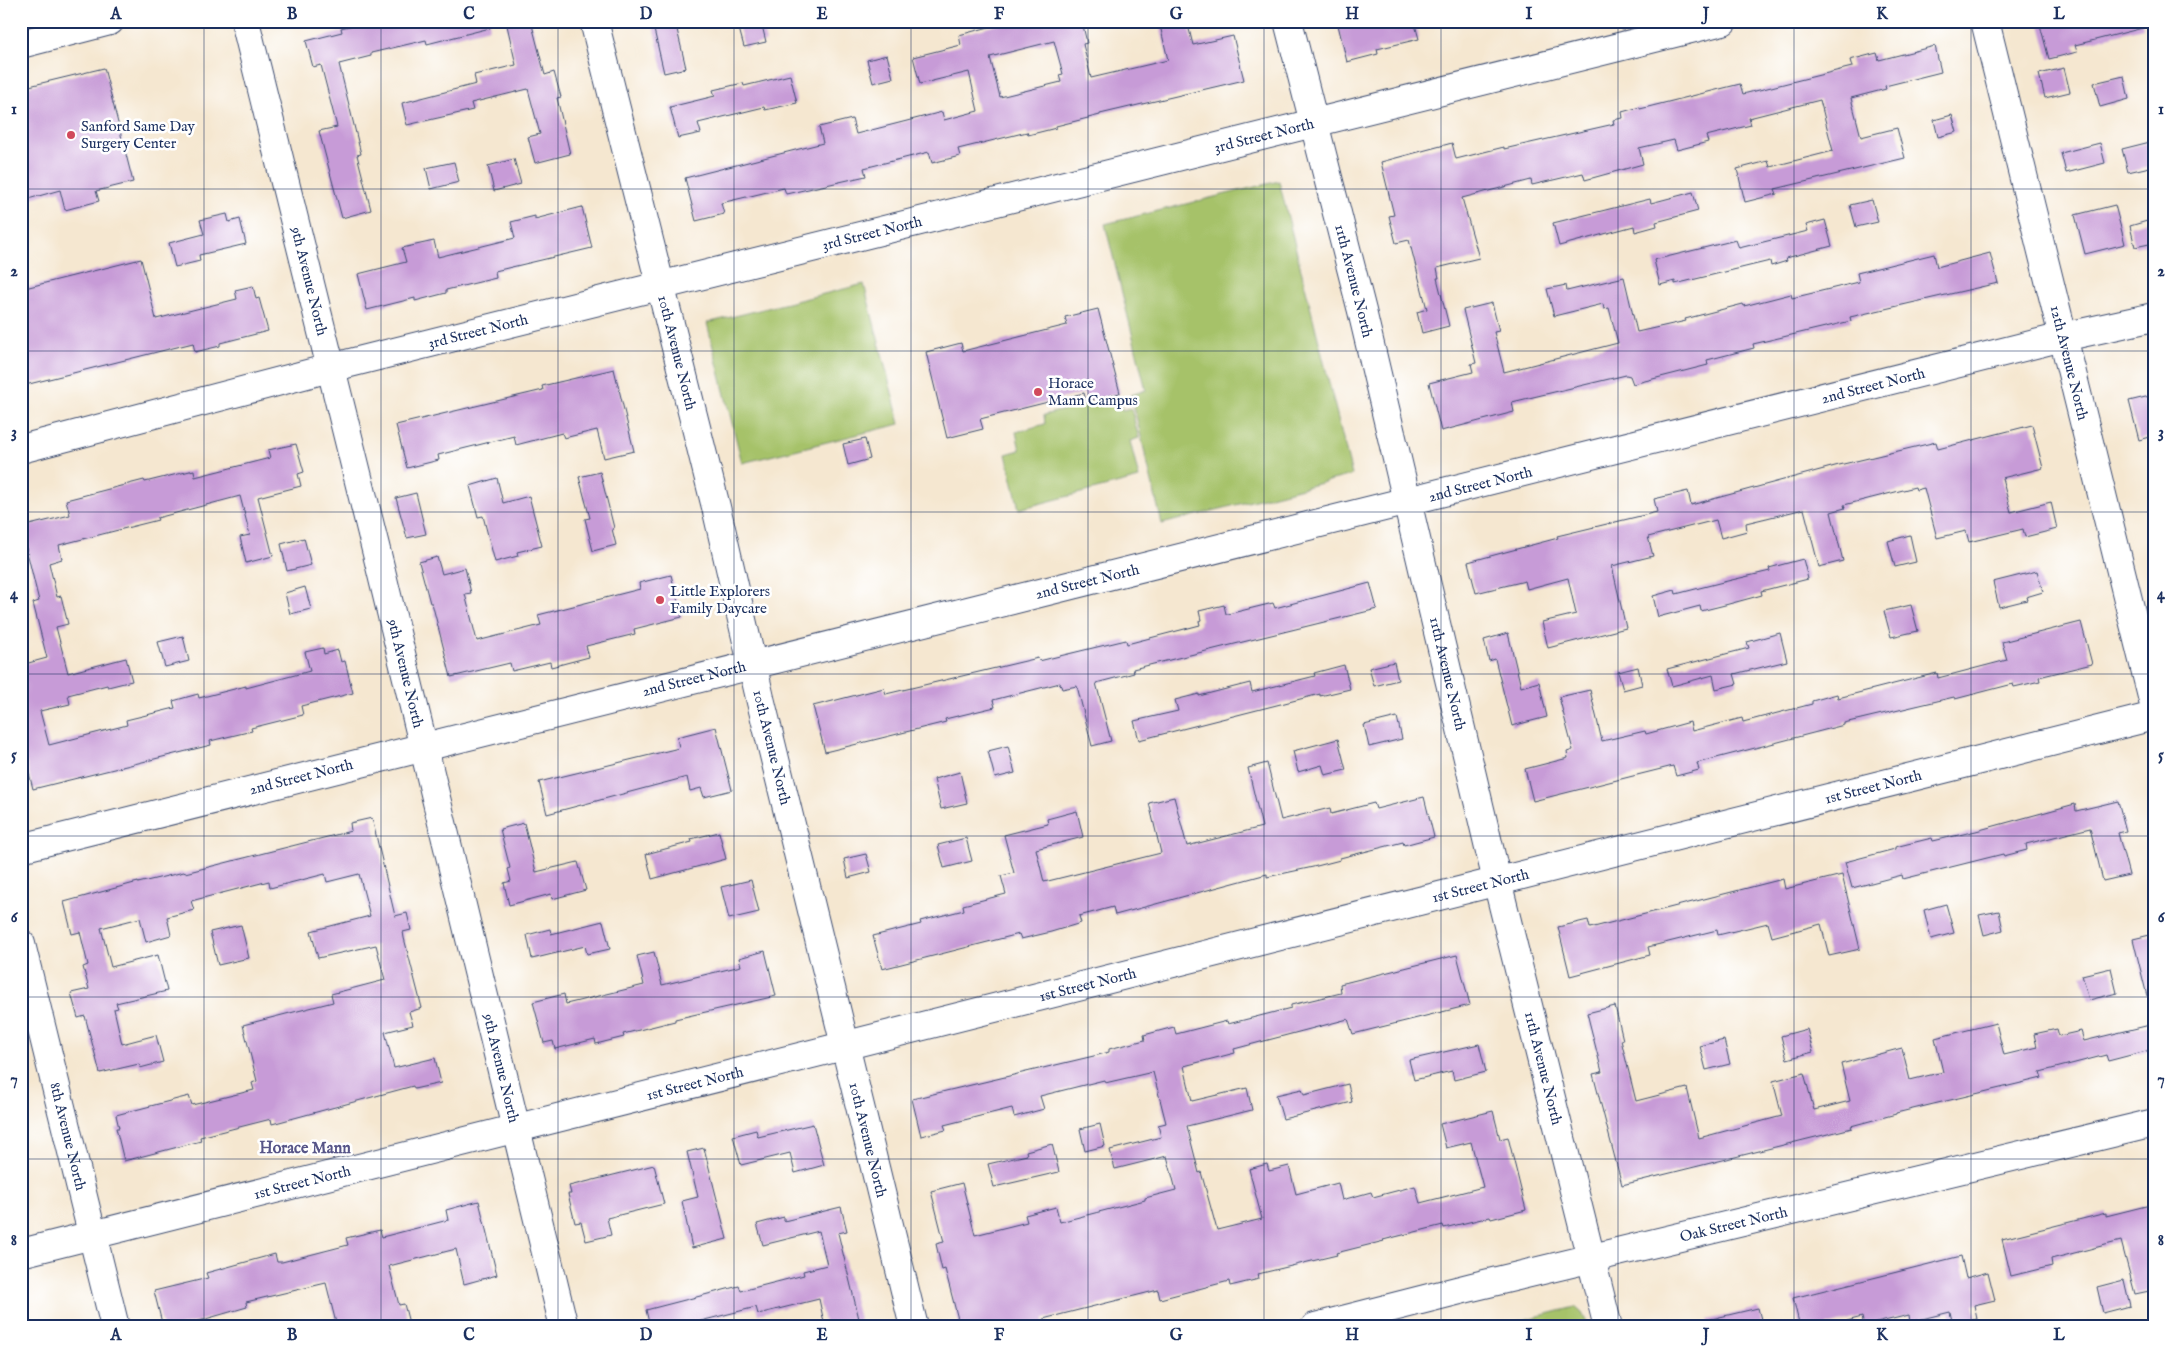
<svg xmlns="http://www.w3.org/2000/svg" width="2175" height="1348" font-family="'IM FELL English',serif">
	<rect width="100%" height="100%" fill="#fff"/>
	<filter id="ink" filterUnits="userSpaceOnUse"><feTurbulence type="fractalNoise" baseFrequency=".02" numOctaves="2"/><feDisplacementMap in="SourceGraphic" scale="10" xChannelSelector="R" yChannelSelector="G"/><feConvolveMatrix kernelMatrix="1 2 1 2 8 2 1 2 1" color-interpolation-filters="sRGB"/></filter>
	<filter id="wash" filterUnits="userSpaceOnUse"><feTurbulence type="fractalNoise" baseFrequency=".0096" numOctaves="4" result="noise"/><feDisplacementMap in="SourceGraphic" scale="20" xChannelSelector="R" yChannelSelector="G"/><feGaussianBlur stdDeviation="1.12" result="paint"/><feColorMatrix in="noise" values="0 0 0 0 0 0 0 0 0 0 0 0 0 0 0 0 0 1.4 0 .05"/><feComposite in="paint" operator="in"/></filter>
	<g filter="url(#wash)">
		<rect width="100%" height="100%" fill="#f5e7d0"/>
		<g fill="#a6c269" stroke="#607864">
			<polygon points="1279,181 1352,475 1162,524 1131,395 1146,390 1105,224"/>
			<polygon points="864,284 900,424 742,463 707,323"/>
			<polygon points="1119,396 1122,410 1131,408 1139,438 1130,441 1139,478 1019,509 1006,454 1020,450 1016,432 1045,424 1044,415"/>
			<polygon points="1575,1307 1582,1313 1589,1327 1495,1327"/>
		</g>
		<g id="blocks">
			<g fill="#c79bd7" fill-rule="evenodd">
				<polygon points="370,21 489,21 490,28 427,44 426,40 371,53 371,56 339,64 361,154 357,155 371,210 342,218 319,131 337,127 321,65 313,67 306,41 342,32 341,28"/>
				<polygon points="506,21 531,21 545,75 554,72 561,97 557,98 570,154 535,163 528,137 540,134 528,89 471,103 473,110 407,125 402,103 476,84 474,75 516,65"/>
				<polygon points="652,21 675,21 686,68 664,73"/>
				<polygon points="737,21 761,21 766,42 744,47"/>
				<path d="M1012,21H1035L1036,26L1057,21H1082L1087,43L1083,44L1091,78L1168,60L1159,21H1187L1193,45L1233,36L1244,80L1100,114V115L1056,126V128L1028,135L1027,132L958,149L960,156L932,163L929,152L864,168L866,176L786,194L784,188L721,203L724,214L696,221L685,178L823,143L819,127L852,119L856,134L942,112L944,120L978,111L969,72L920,84L913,57L961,45L959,35ZM1054,41L1063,74L1059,75L1061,82L1000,97L990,57Z"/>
				<polygon points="1353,21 1414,21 1419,39 1377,49 1378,54 1347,62 1338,25"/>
				<polygon points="2039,21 2142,21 2143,28 2075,45 2077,52 2049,59"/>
				<polygon points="1935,46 1941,72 1885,86 1886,89 1851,98 1861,137 1897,128 1905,158 1775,189 1777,194 1745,202 1737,169 1768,161 1770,167 1833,151 1820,100 1749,118 1751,125 1706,136 1708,142 1677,150 1674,140 1639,148 1643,164 1585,180 1583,173 1532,185 1531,180 1462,198 1479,258 1437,268 1439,278 1437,278 1449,326 1422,333 1417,312 1427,309 1409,240 1396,243 1389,216 1394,215 1381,162 1452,143 1456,159 1504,147 1504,149 1614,124 1613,120 1623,118 1622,112 1640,107 1640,109 1740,84 1743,94 1852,67 1850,60 1877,53 1879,60"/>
				<polygon points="887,55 893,78 873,83 867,60"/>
				<polygon points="104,68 133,182 96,191 99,201 65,210 60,190 21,201 21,88"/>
				<polygon points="2064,68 2070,92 2045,98 2039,74"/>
				<polygon points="790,75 797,103 765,110 764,107 698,123 701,133 678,138 670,107 715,96 713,90 743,83 744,86"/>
				<polygon points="2124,76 2129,99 2100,107 2094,83"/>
				<polygon points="1952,115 1957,132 1938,137 1934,120"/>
				<polygon points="2154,141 2154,166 2128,172 2122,149"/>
				<polygon points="2100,143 2105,163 2066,173 2061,153"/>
				<polygon points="514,159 521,184 494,191 488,166"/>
				<polygon points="454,162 459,182 431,189 426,168"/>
				<polygon points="1693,192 1698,211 1656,222 1657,226 1635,232 1634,226 1559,246 1553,223 1650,199 1651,203"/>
				<polygon points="1872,200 1878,222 1856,227 1850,205"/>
				<polygon points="2115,205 2125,244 2085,254 2075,215"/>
				<polygon points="582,207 592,248 495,271 496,278 446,290 446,293 415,301 415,298 367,310 358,274 406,262 402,248 434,241 438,257 515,238 511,222 535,216 535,219"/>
				<polygon points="227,214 229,222 240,219 246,244 199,255 200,261 175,267 169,243 204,234 200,220"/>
				<polygon points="2154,219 2154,243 2135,247 2130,226"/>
				<polygon points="1825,220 1832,246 1786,258 1787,261 1771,266 1770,261 1675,284 1675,281 1660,285 1654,260 1736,240 1739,248 1808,231 1806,225"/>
				<polygon points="1990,253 1998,283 1850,317 1851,321 1753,344 1754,348 1707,360 1708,365 1633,384 1630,376 1626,375 1512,402 1514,412 1441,431 1429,383 1473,372 1471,364 1476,363 1463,310 1492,303 1499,331 1494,332 1504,372 1618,343 1609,308 1604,309 1603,304 1554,316 1547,289 1566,285 1567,291 1624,277 1637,332 1686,321 1685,319 1743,304 1744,306 1791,294 1792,298 1859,282 1857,273 1934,254 1937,267"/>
				<polygon points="141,259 156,319 237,299 235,290 253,286 256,299 259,298 268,331 220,343 220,346 195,352 193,343 21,386 21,289"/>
				<polygon points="1098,309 1120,393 1086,401 1084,393 980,419 983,429 947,438 926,352 961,343 963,351 1067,325 1065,317"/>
				<polygon points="614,369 634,451 604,458 597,430 564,438 562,433 516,445 514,436 438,455 439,460 407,468 396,425 543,390 542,386"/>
				<polygon points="2154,395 2154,436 2139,440 2129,401"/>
				<polygon points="2032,425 2043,468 2002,478 2011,512 2051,502 2057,529 2025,537 2023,529 1969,542 1966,531 1937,538 1924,488 1916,490 1915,487 1844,505 1845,508 1831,512 1843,561 1819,567 1804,509 1746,523 1747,531 1721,538 1716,520 1648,537 1653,556 1612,566 1626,628 1548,648 1542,622 1576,614 1568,578 1527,589 1525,581 1476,593 1468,562 1558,538 1557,536 1657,512 1654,499 1688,491 1691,505 1835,466 1936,442 1938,449"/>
				<polygon points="865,439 870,459 848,465 843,444"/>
				<polygon points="296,444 304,472 298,474 301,486 258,497 273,556 246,563 240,537 250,535 240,496 157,518 158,520 59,545 62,559 49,563 57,597 61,596 68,624 56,627 68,673 126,658 132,681 108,687 107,685 68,695 70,704 40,711 49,745 127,725 126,720 175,708 173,701 198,694 199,698 246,686 246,688 310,671 305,652 323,648 324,654 338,650 341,662 345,661 353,693 301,706 303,715 251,728 252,731 210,741 211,745 33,789 21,741 21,665 47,658 33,603 39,601 21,527 70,515 66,500 144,480 145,482 194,470 195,477 270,458 268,450"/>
				<polygon points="600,472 614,528 612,529 616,545 593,551 585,519 590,518 579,477"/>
				<polygon points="497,478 503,503 529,496 542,546 517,552 518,556 495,562 483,516 478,517 470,486"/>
				<polygon points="416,493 426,534 407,538 396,498"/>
				<polygon points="1910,535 1916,562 1895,567 1888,541"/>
				<polygon points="304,538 311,565 287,571 281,544"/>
				<polygon points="437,557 442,574 465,568 471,593 465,594 477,641 541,625 538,615 640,589 639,583 671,575 682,617 634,629 635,634 586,646 589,657 551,667 550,662 512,671 510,663 451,677 432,603 430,603 419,562"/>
				<polygon points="1803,559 1808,579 1761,591 1762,595 1725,605 1701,611 1700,606 1658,617 1653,596 1675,590 1676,594 1719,583 1770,571 1769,568"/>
				<polygon points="2037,571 2043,592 2026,597 2027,600 1999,607 1993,582"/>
				<polygon points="1370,583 1377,609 1133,669 1134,673 1096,683 1111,741 1092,746 1077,686 1062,689 1060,683 993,700 995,707 945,719 946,722 825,752 813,706 884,688 886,694 1038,658 1039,661 1126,640 1127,644 1200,625 1199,621 1201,620 1199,611 1224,605 1226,614 1228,614 1273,603 1275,608"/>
				<polygon points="305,587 311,609 290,614 285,593"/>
				<polygon points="1911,605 1918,631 1891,637 1884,611"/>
				<polygon points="2081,622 2092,664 2039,677 2040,681 2014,687 2013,684 1955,699 1954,697 1844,723 1844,725 1697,763 1699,770 1676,776 1673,766 1533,801 1525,769 1568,758 1567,752 1573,750 1559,697 1590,690 1602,741 1645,731 1646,734 1690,722 1692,731 1742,718 1743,722 1812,704 1812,701 1837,694 1838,698 1937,673 1938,678 2007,660 2002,642"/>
				<polygon points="1508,633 1521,687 1539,682 1547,717 1512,726 1495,659 1489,661 1484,640"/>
				<polygon points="1780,633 1787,661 1734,674 1737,684 1716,689 1713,675 1672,686 1667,669 1749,648 1747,642"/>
				<polygon points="183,636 189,661 165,667 158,642"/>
				<polygon points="1394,662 1398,680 1374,686 1369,668"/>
				<polygon points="1344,665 1350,689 1320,696 1320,694 1139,740 1134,721 1178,711 1175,700 1199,694 1199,696 1250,683 1252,692 1315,676 1314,673"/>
				<polygon points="1638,667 1642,685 1623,690 1618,672"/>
				<polygon points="1397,717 1402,739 1369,747 1364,725"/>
				<polygon points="716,727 732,790 704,797 701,788 690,791 687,777 547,814 539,782 679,748 677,737"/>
				<polygon points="1338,739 1346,770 1325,775 1322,765 1298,772 1293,751"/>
				<polygon points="1008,746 1015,773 995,778 988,751"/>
				<polygon points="1267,763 1281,820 1330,808 1331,814 1374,803 1376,809 1424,797 1434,837 1404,845 1403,842 1340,858 1340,860 1313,867 1267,877 1267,874 1115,915 1113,907 1079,916 1081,923 1051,932 1021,939 1019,934 882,969 873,936 921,924 920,921 964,910 963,905 1006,894 1001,876 1014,873 1004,835 1048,824 1047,819 1077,811 1083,837 1036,849 1044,882 1161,853 1149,803 1174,797 1187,846 1262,827 1248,768"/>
				<polygon points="960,772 967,803 941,809 934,779"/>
				<polygon points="2118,801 2126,831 2118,833 2129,875 2103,881 2090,828 2026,844 2027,850 2004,856 2003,854 1903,879 1902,875 1852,888 1845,862 1895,849 1895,847 1932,838 1933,841 1976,831 2075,804 2076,811"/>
				<polygon points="372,818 395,916 407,913 411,930 403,932 404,938 422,1008 409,1012 413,1025 385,1032 394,1068 435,1058 441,1083 414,1089 413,1086 272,1124 271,1119 200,1137 201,1141 124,1161 116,1128 119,1128 116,1115 189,1096 192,1105 254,1090 252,1083 257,1081 243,1025 333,1002 331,994 385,980 376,945 318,958 311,931 370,916 359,874 327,882 325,874 270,888 269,881 191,901 194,910 167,917 171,935 146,942 140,918 101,928 111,967 158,955 167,991 116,1003 118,1008 114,1009 122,1044 156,1035 163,1062 140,1068 139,1064 100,1073 85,1016 78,1018 71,993 89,989 83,967 88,965 80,932 72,934 64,902 138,882 138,883 184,872 185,873 351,831 350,823"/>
				<polygon points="524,823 536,872 578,862 586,890 552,899 551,894 509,905 504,883 511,881 508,869 510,868 500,829"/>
				<polygon points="719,832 726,859 652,879 646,854 692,842 691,839"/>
				<polygon points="966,838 972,861 944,868 938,845"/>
				<polygon points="866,854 871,872 848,878 844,859"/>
				<polygon points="1842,875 1860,949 1829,956 1821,924 1772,937 1768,923 1718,935 1717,930 1648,947 1650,955 1570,976 1558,927 1588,920 1590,928 1783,879 1785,889"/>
				<polygon points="751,880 759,912 729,919 721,887"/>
				<polygon points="1946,904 1954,933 1931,939 1924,910"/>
				<polygon points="1999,911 2003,930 1984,935 1979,915"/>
				<polygon points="603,921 610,949 587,954 585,946 532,959 527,935 550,929 551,934"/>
				<polygon points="241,925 249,958 218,965 210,932"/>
				<polygon points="2154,934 2154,995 2147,996 2133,939"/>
				<polygon points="765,951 776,996 675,1019 675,1021 623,1034 624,1037 596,1044 595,1039 555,1049 553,1041 544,1043 533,1002 564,994 566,1004 644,985 637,956 654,952 662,985 741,966 739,958"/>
				<polygon points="1457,955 1470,1005 1353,1034 1348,1019 1234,1049 1235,1053 1184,1066 1192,1101 1247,1088 1252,1110 1187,1126 1199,1173 1201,1172 1217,1230 1262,1219 1249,1169 1267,1164 1269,1171 1289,1166 1296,1194 1338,1183 1342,1200 1371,1192 1373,1197 1415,1186 1420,1203 1483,1187 1471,1142 1446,1148 1440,1124 1493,1111 1500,1139 1508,1137 1526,1210 1491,1219 1490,1217 1444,1228 1443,1225 1383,1240 1384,1241 1336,1253 1337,1255 1258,1274 1259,1279 1230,1286 1229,1281 1160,1299 1158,1290 1043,1319 1044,1324 1033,1327 960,1327 945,1269 942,1270 936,1244 944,1242 931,1191 962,1183 975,1235 1027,1222 1025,1215 1056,1207 1060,1222 1145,1200 1145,1198 1176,1190 1167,1156 1115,1169 1110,1150 1161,1137 1158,1125 1166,1123 1153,1072 1105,1083 1104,1080 1040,1096 1044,1109 1014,1117 1012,1108 944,1125 946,1130 921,1136 912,1099 1098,1055 1109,1052 1109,1049 1145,1040 1144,1035 1174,1027 1176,1034 1227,1021 1228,1024 1291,1008 1291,1005 1341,993 1340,984"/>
				<polygon points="2111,968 2117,993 2089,1000 2082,975"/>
				<polygon points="1615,1006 1623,1040 1621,1040 1636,1101 1687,1088 1699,1138 1782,1116 1773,1081 1804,1073 1814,1110 1850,1101 1841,1064 1902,1048 1910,1080 1943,1072 1935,1038 1996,1023 2004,1055 2037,1047 2034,1034 2057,1029 2059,1036 2081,1031 2084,1041 2154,1024 2154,1049 2108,1061 2106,1055 2040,1072 2042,1078 1896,1113 1896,1114 1851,1126 1852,1128 1622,1185 1593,1074 1602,1072 1587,1013"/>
				<polygon points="1807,1029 1813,1052 1787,1059 1781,1036"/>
				<polygon points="1724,1040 1730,1064 1706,1070 1700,1046"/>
				<polygon points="1479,1044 1486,1072 1454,1080 1452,1071 1414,1080 1409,1060"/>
				<polygon points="1348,1084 1352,1102 1283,1119 1276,1095 1302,1089 1304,1095"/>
				<polygon points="813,1124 824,1165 795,1173 790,1153 741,1165 733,1136 756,1130 758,1137"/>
				<polygon points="1100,1124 1105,1146 1085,1151 1080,1129"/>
				<polygon points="1052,1144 1059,1172 994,1187 988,1164 1027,1155 1026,1151"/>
				<polygon points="704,1148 727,1239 692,1248 682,1201 698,1197 687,1152"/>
				<polygon points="654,1165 664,1204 607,1218 611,1235 586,1241 581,1222 575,1223 568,1194 571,1194 569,1186"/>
				<polygon points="479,1201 497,1275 464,1284 456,1249 389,1266 399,1305 404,1304 410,1327 337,1327 326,1283 246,1302 247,1307 192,1323 176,1327 163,1327 154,1291 208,1278 206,1273 275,1254 277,1262 282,1262 348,1245 346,1238 380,1230 382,1237 448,1220 446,1210"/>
				<polygon points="2154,1204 2154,1290 2135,1294 2121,1241 2051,1259 2052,1266 2011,1276 2002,1239 2106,1213 2106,1216"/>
				<polygon points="841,1207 847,1231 838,1233 861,1327 825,1327 819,1299 758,1314 756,1307 677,1327 650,1327 646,1310 739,1286 741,1291 804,1275 803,1271 827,1265 819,1231 763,1245 757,1224 784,1217 784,1221"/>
				<polygon points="1961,1256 1966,1278 1988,1272 1995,1300 1974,1305 1977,1319 1953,1325 1950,1312 1910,1322 1909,1315 1864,1326 1862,1317 1824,1327 1800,1327 1793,1298"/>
				<polygon points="2124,1280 2130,1306 2103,1313 2097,1287"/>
				<polygon points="1758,1308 1763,1327 1708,1327 1707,1320"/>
			</g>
		</g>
	</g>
	<g filter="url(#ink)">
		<use href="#blocks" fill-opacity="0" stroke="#3c4b6f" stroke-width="1"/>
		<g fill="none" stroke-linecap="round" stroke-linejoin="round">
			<g stroke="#3c4b6f" stroke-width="30">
				<g id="minor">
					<path id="s1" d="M245,21L377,554L564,1327"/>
					<path id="s2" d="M594,21L716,507L760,698L914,1327"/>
					<path id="s3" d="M1288,21L1362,311L1497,881L1608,1327"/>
					<polyline points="21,44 110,21"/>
					<path id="s4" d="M21,449L330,368L1723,21"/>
					<path id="s5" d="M21,848C701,673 1383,512 2063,337L2154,317"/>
					<path id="s6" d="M21,944L115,1327"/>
					<path id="s7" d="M21,1253L2154,716"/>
					<path id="s8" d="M1315,1327L1472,1287L2154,1123"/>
				</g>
			</g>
			<g stroke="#3c4b6f" stroke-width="30">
				<g id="major">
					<path id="s9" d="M1985,21L2154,705"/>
				</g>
			</g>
			<use href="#minor" stroke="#fff" stroke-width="28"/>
			<use href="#major" stroke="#fff" stroke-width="28"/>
		</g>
	</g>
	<path fill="none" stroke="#1b2f5e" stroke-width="1" stroke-opacity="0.55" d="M204,21V1327M381,21V1327M558,21V1327M734,21V1327M911,21V1327M1088,21V1327M1264,21V1327M1441,21V1327M1618,21V1327M1794,21V1327M1971,21V1327M21,189H2154M21,351H2154M21,512H2154M21,674H2154M21,836H2154M21,997H2154M21,1159H2154"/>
	<g fill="#d1495b" stroke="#fff" stroke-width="2">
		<circle cx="71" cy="135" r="5"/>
		<circle cx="1038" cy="392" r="5"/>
		<circle cx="660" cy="600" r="5"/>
	</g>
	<g text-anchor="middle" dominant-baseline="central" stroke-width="5" stroke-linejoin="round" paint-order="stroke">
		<g font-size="15" fill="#1b2f5e" stroke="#fff" text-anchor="start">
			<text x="81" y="126">Sanford Same Day<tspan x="81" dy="17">Surgery Center</tspan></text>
			<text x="1048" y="383">Horace<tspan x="1048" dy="17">Mann Campus</tspan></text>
			<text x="670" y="591">Little Explorers<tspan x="670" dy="17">Family Daycare</tspan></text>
		</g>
		<g font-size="15" fill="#1b2f5e" stroke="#fff">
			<text stroke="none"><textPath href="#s4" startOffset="1282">3rd Street North</textPath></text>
			<text stroke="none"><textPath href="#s4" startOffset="878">3rd Street North</textPath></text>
			<text stroke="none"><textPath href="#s1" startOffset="268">9th Avenue North</textPath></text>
			<text stroke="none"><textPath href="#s3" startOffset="268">11th Avenue North</textPath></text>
			<text stroke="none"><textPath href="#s4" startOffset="472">3rd Street North</textPath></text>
			<text stroke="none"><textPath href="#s2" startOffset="342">10th Avenue North</textPath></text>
			<text stroke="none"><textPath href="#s9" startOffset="352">12th Avenue North</textPath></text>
			<text stroke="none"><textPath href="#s5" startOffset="1909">2nd Street North</textPath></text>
			<text stroke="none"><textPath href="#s5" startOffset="1504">2nd Street North</textPath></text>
			<text stroke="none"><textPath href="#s5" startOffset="1099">2nd Street North</textPath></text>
			<text stroke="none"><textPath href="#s1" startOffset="672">9th Avenue North</textPath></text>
			<text stroke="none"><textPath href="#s3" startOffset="672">11th Avenue North</textPath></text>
			<text stroke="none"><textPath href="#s5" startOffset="694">2nd Street North</textPath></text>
			<text stroke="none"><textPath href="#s2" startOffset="748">10th Avenue North</textPath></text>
			<text stroke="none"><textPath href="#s5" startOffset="289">2nd Street North</textPath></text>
			<text stroke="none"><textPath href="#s7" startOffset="1910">1st Street North</textPath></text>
			<text stroke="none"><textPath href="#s7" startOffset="1505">1st Street North</textPath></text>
			<text stroke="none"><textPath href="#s7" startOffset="1100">1st Street North</textPath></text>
			<text stroke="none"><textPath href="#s1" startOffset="1078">9th Avenue North</textPath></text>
			<text stroke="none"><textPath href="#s3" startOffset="1078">11th Avenue North</textPath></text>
			<text stroke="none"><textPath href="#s7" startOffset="695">1st Street North</textPath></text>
			<text stroke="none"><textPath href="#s6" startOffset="198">8th Avenue North</textPath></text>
			<text stroke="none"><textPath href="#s2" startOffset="1152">10th Avenue North</textPath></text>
			<text stroke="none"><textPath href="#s7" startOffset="290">1st Street North</textPath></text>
			<text stroke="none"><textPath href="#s8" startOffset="431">Oak Street North</textPath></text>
		</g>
		<g font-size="16" font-weight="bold" fill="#575588" stroke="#fff">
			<text x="305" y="1149">Horace Mann</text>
		</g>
	</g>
	<rect width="2175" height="1348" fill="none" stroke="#fff" stroke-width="55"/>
	<rect x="28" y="28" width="2120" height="1292" fill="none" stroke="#1b2f5e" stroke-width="2"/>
	<g font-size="16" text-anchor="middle" font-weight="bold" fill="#1b2f5e">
		<text x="116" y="19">A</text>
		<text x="292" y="19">B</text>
		<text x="469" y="19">C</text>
		<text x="646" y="19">D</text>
		<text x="822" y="19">E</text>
		<text x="999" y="19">F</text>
		<text x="1176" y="19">G</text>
		<text x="1352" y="19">H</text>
		<text x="1529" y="19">I</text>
		<text x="1706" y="19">J</text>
		<text x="1882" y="19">K</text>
		<text x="2059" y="19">L</text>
		<text x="14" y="114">1</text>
		<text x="2161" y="114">1</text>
		<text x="14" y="276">2</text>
		<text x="2161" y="276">2</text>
		<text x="14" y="437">3</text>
		<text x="2161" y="437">3</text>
		<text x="14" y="599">4</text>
		<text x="2161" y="599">4</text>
		<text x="14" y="760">5</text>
		<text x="2161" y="760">5</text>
		<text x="14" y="922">6</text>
		<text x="2161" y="922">6</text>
		<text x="14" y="1084">7</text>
		<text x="2161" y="1084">7</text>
		<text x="14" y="1245">8</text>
		<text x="2161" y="1245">8</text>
		<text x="116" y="1340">A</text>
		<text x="292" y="1340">B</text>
		<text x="469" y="1340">C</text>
		<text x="646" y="1340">D</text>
		<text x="822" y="1340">E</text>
		<text x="999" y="1340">F</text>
		<text x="1176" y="1340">G</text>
		<text x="1352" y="1340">H</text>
		<text x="1529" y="1340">I</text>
		<text x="1706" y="1340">J</text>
		<text x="1882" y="1340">K</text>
		<text x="2059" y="1340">L</text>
	</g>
</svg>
